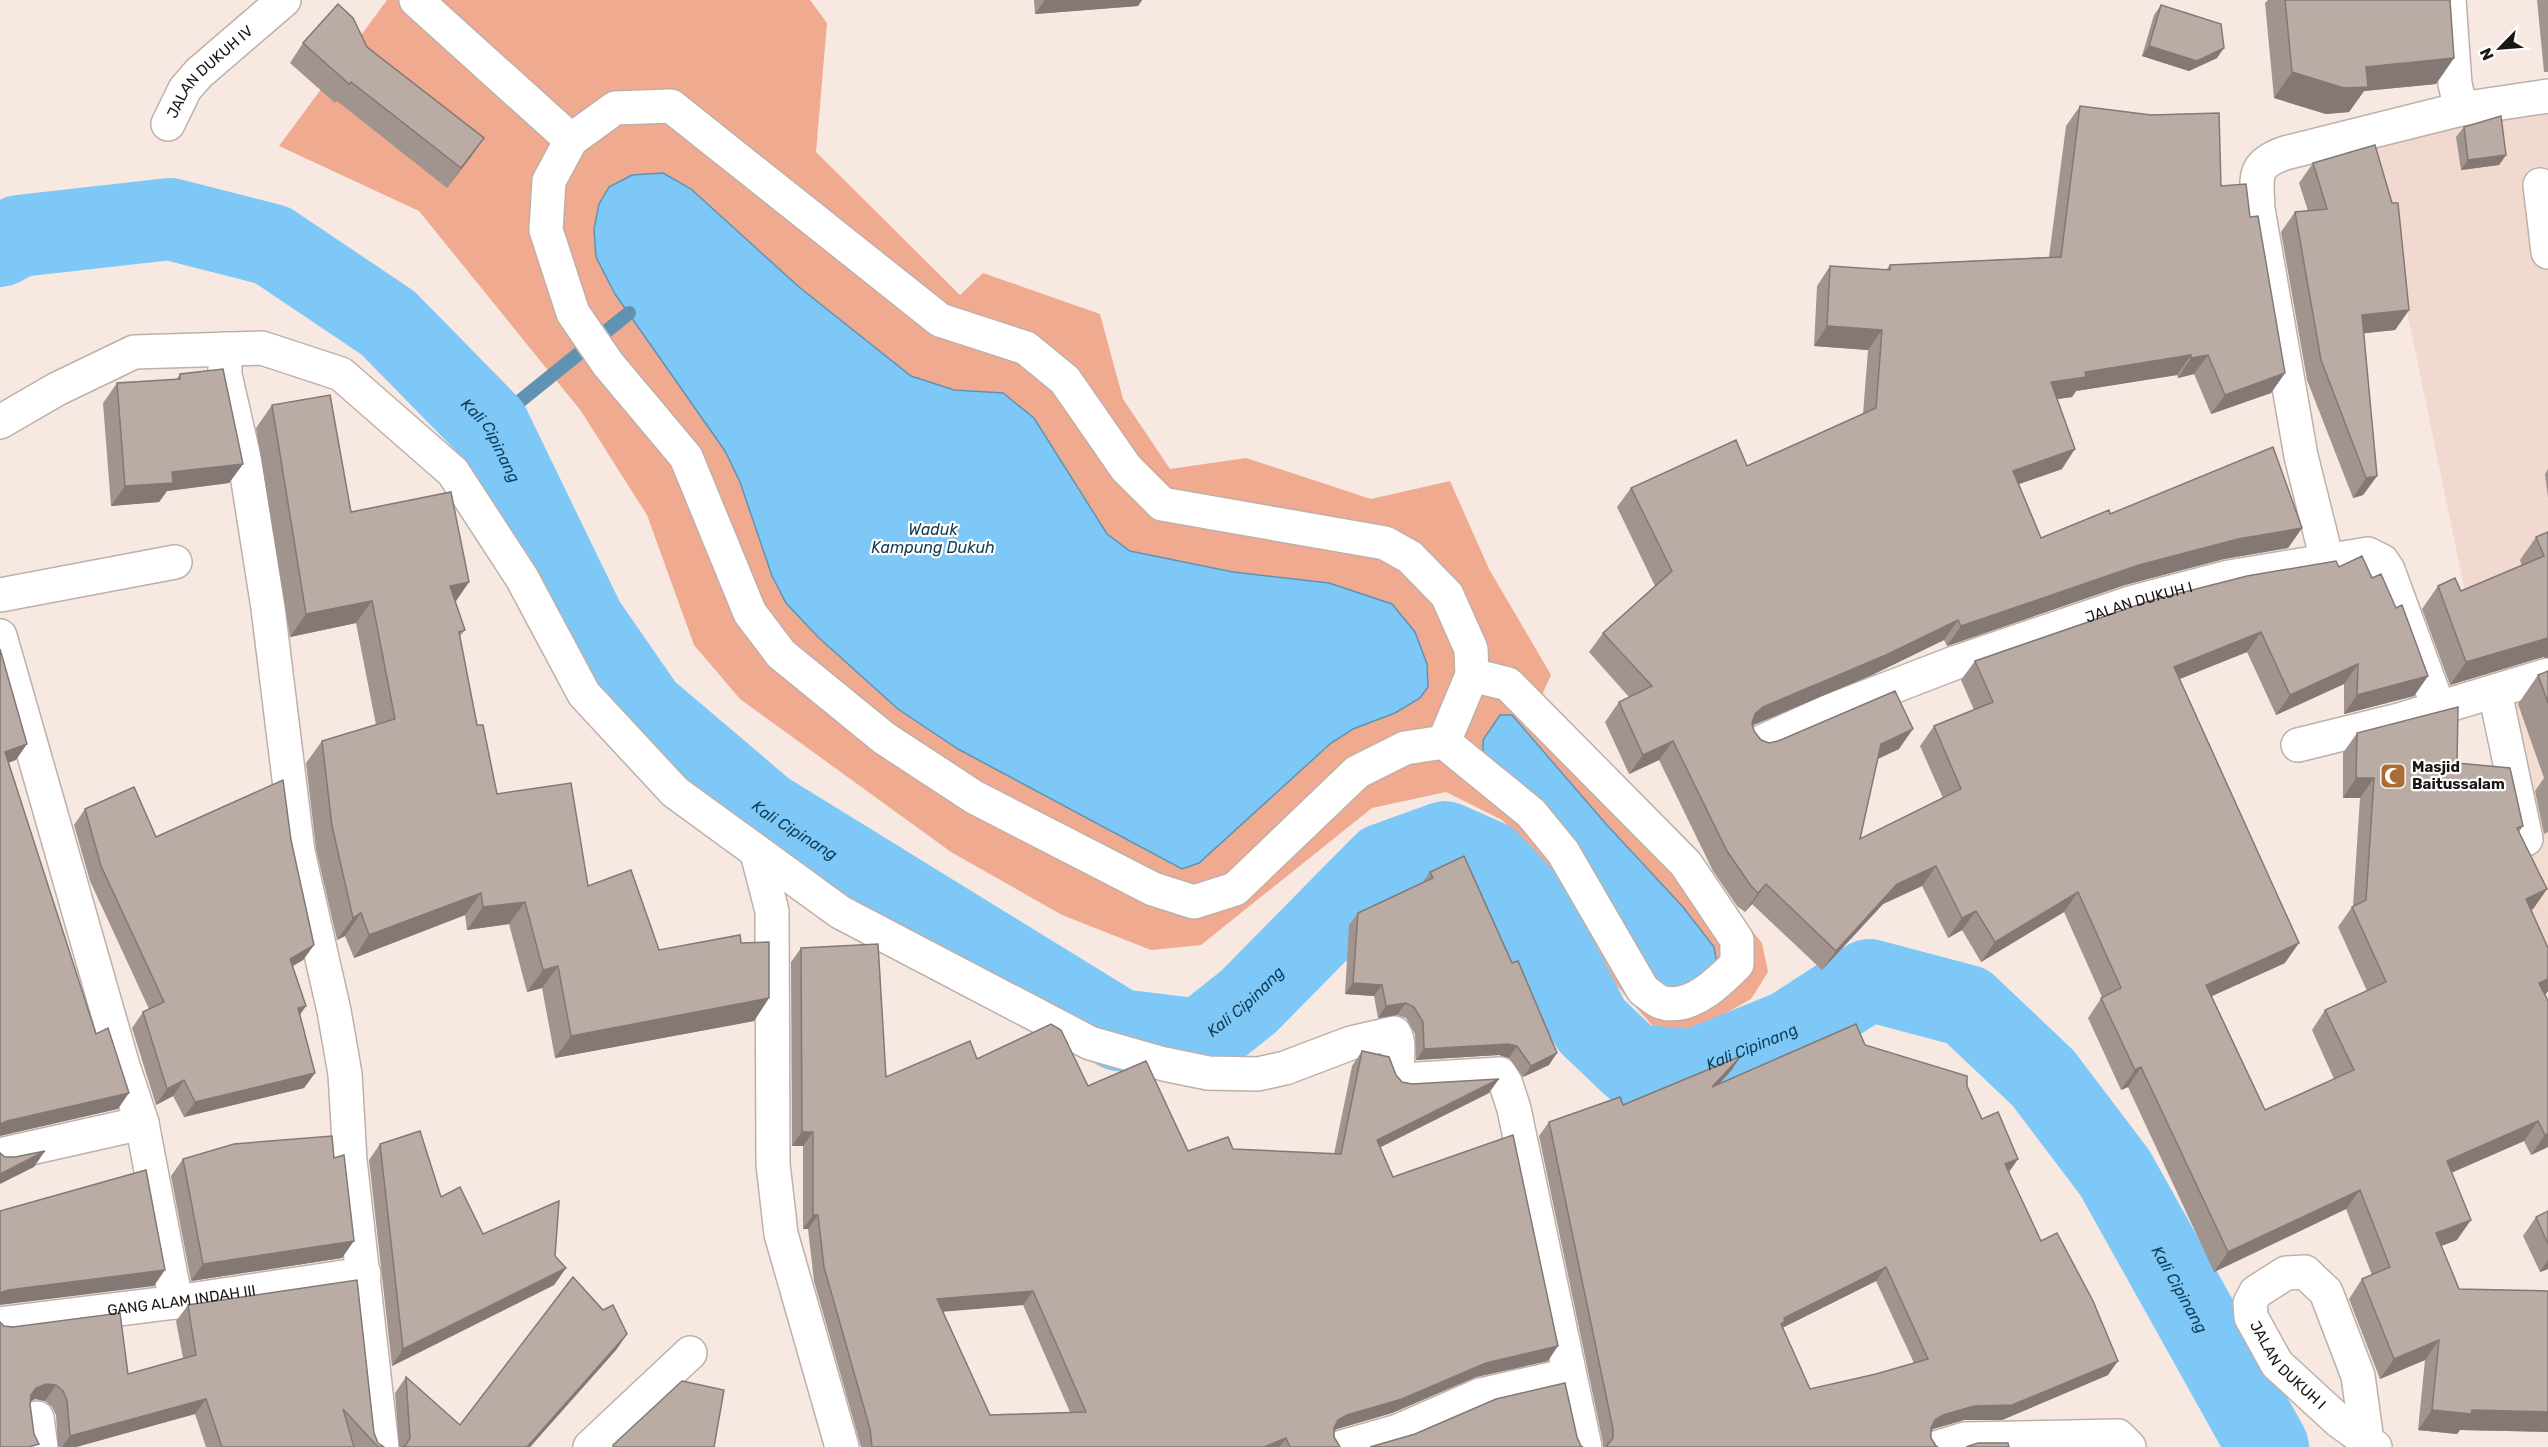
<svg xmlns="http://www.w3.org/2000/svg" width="2548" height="1447" font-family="Rubik,sans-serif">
	<rect width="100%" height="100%" fill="#f8e8e2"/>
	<polygon fill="#f2d9d0" points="2548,106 2548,993 2368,123"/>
	<polygon fill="#f3ddd0" points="2548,699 2548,910 2500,716"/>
	<polygon fill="#f0aa8f" points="387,0 810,0 827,23 816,152 960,295 983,273 1100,314 1123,399 1170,469 1246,458 1371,499 1450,481 1489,569 1551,675 1541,697 1651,808 1762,943 1768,972 1751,999 1699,1028 1658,1032 1584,949 1539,857 1502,820 1446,792 1372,808 1201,945 1151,950 1062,915 951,852 740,699 694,645 647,515 581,411 419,211 279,146"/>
	<g fill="#7dc8f7" stroke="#6093b3" stroke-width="1.5">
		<polygon points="663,173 691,189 799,287 911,376 954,390 1003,393 1034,418 1107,534 1130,551 1233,572 1329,583 1392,604 1415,632 1427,664 1428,687 1420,698 1395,713 1353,729 1331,743 1199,863 1182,869 958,749 898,709 818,637 786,603 772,576 740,482 725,451 615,294 596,257 594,229 599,204 609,187 632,175"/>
		<polygon points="1500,715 1512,715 1606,824 1683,907 1714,947 1717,964 1680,993 1664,991 1483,756 1483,740"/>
	</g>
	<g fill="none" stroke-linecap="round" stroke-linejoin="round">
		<polyline stroke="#6093b3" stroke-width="14" points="489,426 629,313"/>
		<path stroke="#7dc8f7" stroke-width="82" id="s1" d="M0,246L19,236L170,219L272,245L388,323L489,426L584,622L645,710L765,812L1119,1030L1200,1040L1248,1002L1384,864L1445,842L1488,861L1528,903L1591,1025L1633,1065L1694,1070L1790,1031L1869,980L1967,1006L2043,1078L2115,1173L2268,1447"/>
		<g stroke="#bfafa9" stroke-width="36">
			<g id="minor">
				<polyline points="416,0 571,140"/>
				<polyline points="2449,0 2455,84 2461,109"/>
				<polygon points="671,106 940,320 1026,348 1065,380 1126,468 1162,504 1385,543 1410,557 1447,595 1471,649 1472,675 1444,742 1405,748 1357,772 1235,889 1194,902 1153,889 974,797 884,738 781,654 750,613 686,457 608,364 573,313 546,230 549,181 571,140 615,108"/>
				<path id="s2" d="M168,124L185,89L199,73L284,0"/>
				<polyline points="2540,185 2548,252"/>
				<polyline points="225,349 225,375 245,462 268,608 298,852 334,1011 345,1074 350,1160 382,1447"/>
				<path d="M0,422L57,389L134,352L262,348L341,374L453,472L522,578L584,694L675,792L840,912L1090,1043L1164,1064L1208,1073L1258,1074L1285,1068L1351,1043L1394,1033C1403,1045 1392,1067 1402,1080L1500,1074L1506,1084L1514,1109L1585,1447"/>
				<path d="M2327,560L2301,456L2258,209C2257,177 2251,165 2285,153L2461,109L2548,96"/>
				<polyline points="0,595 175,562"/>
				<polyline points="0,636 123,1066 142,1123 176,1302"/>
				<polyline points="2495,692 2526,839"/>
				<path d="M1444,742L1531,813L1563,852L1643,990C1649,994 1657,1002 1664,1003C1692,1009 1719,982 1737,964V940L1686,864L1508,684L1472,675"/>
				<path id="s3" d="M1757,744L1827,712L1957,662L2130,603L2229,577L2368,554L2382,561L2388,570L2439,709"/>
				<polyline points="2298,745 2399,720 2548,675"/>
				<polyline points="757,853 772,911 773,1164 781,1234 842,1447"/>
				<polyline points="0,1155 142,1123"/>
				<path id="s4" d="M0,1324L176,1302L364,1274"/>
				<polyline points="37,1418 41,1447"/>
				<path id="s5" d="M2367,1441L2358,1376L2326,1292L2305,1272L2286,1273L2256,1292L2250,1303L2251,1317L2277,1364L2339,1421L2375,1447"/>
				<polyline points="590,1447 690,1353"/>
				<polyline points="1342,1447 1398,1431 1480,1395 1569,1375"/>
				<polyline points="1939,1447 1965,1439 2118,1436 2129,1447"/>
			</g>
		</g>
		<use href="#minor" stroke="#fff" stroke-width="33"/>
	</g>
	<g fill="#a1938e" fill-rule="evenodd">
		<polygon points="1034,0 1142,0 1138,6 1035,14"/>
		<polygon points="2268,0 2450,0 2454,58 2436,84 2364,91 2349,112 2326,114 2274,98 2265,3"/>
		<polygon points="2537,0 2548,0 2548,72 2544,72"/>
		<polygon points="2161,5 2217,58 2189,71 2142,56 2154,15"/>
		<polygon points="303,43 367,47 484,138 447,188 337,101 335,103 290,63"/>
		<polygon points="2080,106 2221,186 2250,217 2285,373 2271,393 2211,414 2194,374 2178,378 2177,375 2076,391 2072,397 2057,399 2062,469 2019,484 2041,538 2110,514 2302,528 2288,548 2224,559 2125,585 1947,646 1944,640 1872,675 1753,725 1754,731 1761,740 1769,743 1899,749 1877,759 1860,839 1943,798 1920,746 1934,726 1974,710 1961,680 1975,661 2339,567 2372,578 2428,676 2414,696 2344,714 2344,684 2276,715 2247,652 2179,679 2285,963 2212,996 2265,1110 2334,1079 2312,1030 2325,1010 2367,991 2338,927 2352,907 2353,906 2360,798 2343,798 2343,753 2357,733 2457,763 2523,826 2519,832 2547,889 2533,909 2531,910 2548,948 2548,991 2545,994 2548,1001 2548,1147 2531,1155 2524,1141 2452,1172 2457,1240 2441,1246 2459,1289 2548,1291 2548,1432 2460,1430 2457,1434 2418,1430 2425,1360 2380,1379 2349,1299 2362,1279 2372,1275 2346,1209 2214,1272 2128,1087 2121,1090 2088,1018 2102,997 2064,912 1981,962 1962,930 1948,938 1922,886 1883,904 1822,970 1752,904 1745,912 1737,906 1713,871 1659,760 1629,774 1605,722 1619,702 1629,697 1589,652 1603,633 1655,586 1617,507 1631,488 1747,466 1863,414 1868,350 1814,346 1817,286 1830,266 1886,270 1890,265 2049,257 2066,126"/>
		<polygon points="2464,127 2506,155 2499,165 2461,170 2456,137"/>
		<polygon points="2313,163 2409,310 2395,330 2364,333 2377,476 2363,495 2353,498 2307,380 2281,232 2295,212 2308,211 2299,183"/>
		<polygon points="180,374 243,464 229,483 167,491 159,502 111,506 103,403 117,383 176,380"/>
		<polygon points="272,405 351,512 469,582 455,602 465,630 460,636 477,725 497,794 588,886 659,950 741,943 769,998 754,1021 555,1058 542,988 527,992 509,924 467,930 465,915 354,958 345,936 337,940 316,849 306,763 322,741 376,725 356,623 290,637 256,428"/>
		<polygon points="2548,469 2548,498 2545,474"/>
		<polygon points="2548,532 2548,658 2543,657 2450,685 2422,609 2438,586 2461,591 2522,566 2520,560 2536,537"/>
		<polygon points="2548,671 2548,832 2544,834 2535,791 2544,778 2518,704 2538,675"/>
		<polygon points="85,809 156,837 291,840 314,945 303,960 293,966 306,1006 300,1014 315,1073 304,1088 184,1117 173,1096 156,1105 132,1028 143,1012 149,1009 90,881 74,825"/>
		<polygon points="1430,872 1549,1065 1523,1077 1509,1058 1499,1055 1416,1060 1415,1034 1406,1018 1397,1015 1378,1018 1374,996 1345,994 1349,925 1358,913 1422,883"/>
		<path d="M801,948L886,1077L977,1059L1088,1086L1188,1151L1233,1149L1334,1154L1352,1066L1362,1051L1396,1075L1402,1082L1412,1084L1489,1093L1380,1147L1393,1177L1548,1361L1476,1377L1392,1413L1337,1429L1334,1431V1437L1340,1447H861L814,1281L808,1229H803V1146H792L791,962ZM1023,1305L1070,1412L990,1415L943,1311Z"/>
		<path d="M1865,1045L1967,1086L1982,1119L2018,1159L2009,1172L2041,1241L2108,1375L2002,1420H1964L1933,1429L1931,1431V1438L1936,1446L1938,1447H1603V1443L1539,1136L1549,1122L1623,1105L1731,1071L1717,1085ZM1876,1281L1914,1363L1876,1374L1810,1389L1782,1328Z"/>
		<polygon points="380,1144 483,1234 555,1256 566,1268 554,1285 392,1366 369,1160"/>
		<polygon points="183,1159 342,1258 191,1281 171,1176"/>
		<polygon points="2548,1211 2548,1269 2540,1272 2523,1236 2536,1217"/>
		<polygon points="357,1280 374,1433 378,1443 384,1447 206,1447 195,1414 76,1447 58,1447 56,1415 52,1407 45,1401 35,1399 30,1402 30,1404 34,1434 4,1326 128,1374 183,1358 176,1321 188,1305"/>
		<polygon points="603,1310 627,1334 616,1350 530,1447 399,1447 395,1393 406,1377 460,1425"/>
	</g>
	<g fill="#837874">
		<polygon points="1045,0 1142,0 1138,6 1035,14"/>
		<polygon points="2149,46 2224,48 2217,58 2189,71 2142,56"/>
		<polygon points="2454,58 2436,84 2364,91 2349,112 2326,114 2274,98 2292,72 2366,67"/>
		<polygon points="484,138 470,158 447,188 461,168"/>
		<polygon points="2506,155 2499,165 2461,170 2468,160"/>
		<polygon points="2409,310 2395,330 2348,335 2362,315"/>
		<polygon points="1827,326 1882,330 1868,350 1814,346"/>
		<polygon points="2191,355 2177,375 2076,391 2072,397 2037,402 2051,382 2085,372"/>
		<polygon points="2208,355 2194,374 2178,378 2191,358"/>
		<polygon points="2285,373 2271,393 2211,414 2225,395"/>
		<polygon points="2075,449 2062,469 1999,491 2013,471"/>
		<polygon points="243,464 229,483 167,491 159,502 111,506 125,486 172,472"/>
		<polygon points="2377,476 2363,495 2353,498 2366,478"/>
		<polygon points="2302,528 2288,548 2224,559 2125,585 1947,646 1961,626 2139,565 2238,539"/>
		<polygon points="469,582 454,604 450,586"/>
		<polygon points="372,601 356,623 290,637 306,614"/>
		<polygon points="1958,620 1944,640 1872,675 1749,727 1755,714 1763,707"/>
		<polygon points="2261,632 2247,652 2160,687 2174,667"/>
		<polygon points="2548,638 2548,658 2543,657 2450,685 2466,662"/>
		<polygon points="2358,664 2344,684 2276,715 2290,695"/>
		<polygon points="2428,676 2414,696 2344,714 2357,695"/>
		<polygon points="1913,729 1899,749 1867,764 1881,744"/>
		<polygon points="1673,741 1659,760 1629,774 1643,755"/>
		<polygon points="27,744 16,760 0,766 5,752"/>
		<polygon points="2356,778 2374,778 2360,798 2343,798"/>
		<polygon points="1936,866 1922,886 1883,904 1822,970 1836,951 1897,884"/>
		<polygon points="1766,884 1752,904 1745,912 1758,893"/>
		<polygon points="2547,889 2533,909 2512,919 2526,899"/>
		<polygon points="2078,892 2064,912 1981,962 1995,942"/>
		<polygon points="481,893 465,915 354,958 369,935"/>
		<polygon points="525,902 509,924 467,930 483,907"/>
		<polygon points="1976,911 1962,930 1948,938 1962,918"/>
		<polygon points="361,913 345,936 337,940 353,918"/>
		<polygon points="2299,943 2285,963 2192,1005 2206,985"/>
		<polygon points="314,945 303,960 279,974 290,959"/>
		<polygon points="558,966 542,988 527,992 543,970"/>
		<polygon points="2548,979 2548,991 2546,994 2526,1003 2539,983"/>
		<polygon points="1353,983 1382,985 1374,996 1345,994"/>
		<polygon points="769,998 754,1021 555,1058 571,1036"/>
		<polygon points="1406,1003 1397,1015 1378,1018 1386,1006"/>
		<polygon points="306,1006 295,1022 298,1008"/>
		<polygon points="1508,1044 1517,1046 1509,1058 1499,1055 1416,1060 1424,1049"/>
		<polygon points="1557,1053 1549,1065 1523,1077 1531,1066"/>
		<polygon points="1741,1056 1731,1071 1702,1102 1712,1087"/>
		<polygon points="2141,1067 2128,1087 2121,1090 2135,1070"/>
		<polygon points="315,1073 304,1088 184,1117 195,1102"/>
		<polygon points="1499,1079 1489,1093 1367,1154 1377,1140"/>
		<polygon points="184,1080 173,1096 156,1105 167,1089"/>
		<polygon points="129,1093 118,1109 0,1136 0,1124 7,1121"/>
		<polygon points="2538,1121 2524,1141 2433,1181 2447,1161"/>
		<polygon points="802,1132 813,1132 803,1146 792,1146"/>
		<polygon points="2548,1134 2548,1147 2531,1155 2545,1135"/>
		<polygon points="45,1151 34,1167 0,1184 0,1174"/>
		<polygon points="2018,1159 2008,1173 2005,1164"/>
		<polygon points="2360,1190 2346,1209 2214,1272 2228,1252"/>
		<polygon points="813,1215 818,1215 808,1229 803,1229"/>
		<polygon points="2471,1220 2457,1240 2422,1253 2436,1233"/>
		<polygon points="354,1241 342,1258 191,1281 203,1264"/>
		<polygon points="2548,1260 2548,1269 2540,1272"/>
		<polygon points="1886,1267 1876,1281 1780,1329 1775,1336 1784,1318"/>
		<polygon points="566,1268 554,1285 392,1366 403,1349"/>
		<polygon points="165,1270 154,1286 0,1305 0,1293 8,1290"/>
		<polygon points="1033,1291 1023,1305 928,1313 937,1299"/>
		<polygon points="627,1334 616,1350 530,1447 527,1447"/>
		<polygon points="2439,1340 2425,1360 2380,1379 2394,1359"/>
		<polygon points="1558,1346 1548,1361 1476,1377 1392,1413 1337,1429 1328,1434 1338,1420 1347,1415 1486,1363"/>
		<polygon points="2118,1361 2108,1375 2002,1420 1964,1420 1933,1429 1925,1435 1935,1420 1943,1415"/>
		<polygon points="46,1384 56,1385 45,1401 35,1399 25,1404 36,1388"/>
		<polygon points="206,1399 195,1414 76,1447 62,1447 70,1436"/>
		<polygon points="2432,1410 2548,1412 2548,1432 2460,1430 2457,1434 2418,1430"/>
		<polygon points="1286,1438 1279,1447 1264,1447"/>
	</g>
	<g fill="#bbaba5" stroke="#837874" stroke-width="1.5" fill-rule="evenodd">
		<polygon points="2285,0 2450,0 2454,58 2366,67 2368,87 2344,88 2292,72"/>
		<polygon points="338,4 353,18 367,47 484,138 461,168 351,82 349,84 303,43"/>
		<polygon points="2161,5 2221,24 2224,48 2197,61 2149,46"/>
		<polygon points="2080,106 2151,115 2219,113 2221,186 2246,184 2250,217 2258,216 2285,373 2225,395 2208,355 2191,358 2191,355 2085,372 2086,377 2051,382 2075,449 2013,471 2041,538 2109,510 2110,514 2273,447 2302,528 2238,539 2139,565 1961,626 1958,620 1886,655 1763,707 1755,714 1752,723 1754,731 1761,740 1769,743 1778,741 1895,691 1913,729 1881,744 1860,839 1961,789 1934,726 1993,702 1975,661 2149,601 2247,576 2336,561 2339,567 2362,556 2372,578 2381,574 2396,608 2402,605 2428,676 2357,695 2358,664 2290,695 2261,632 2174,667 2299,943 2206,985 2265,1110 2354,1070 2325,1010 2386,982 2352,907 2366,900 2374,778 2356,778 2357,733 2458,707 2457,763 2510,768 2523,826 2517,828 2547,889 2526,899 2548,948 2548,979 2539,983 2548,1001 2548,1134 2545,1135 2538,1121 2447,1161 2471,1220 2436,1233 2459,1289 2548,1291 2548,1412 2472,1410 2471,1414 2432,1410 2439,1340 2394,1359 2362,1279 2390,1267 2360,1190 2228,1252 2141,1067 2135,1070 2101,998 2121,988 2078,892 1995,942 1976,911 1962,918 1936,866 1897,884 1836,951 1766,884 1758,893 1751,886 1727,851 1673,741 1643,755 1619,702 1652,686 1603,633 1672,571 1631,488 1736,440 1747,466 1876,408 1882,330 1827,326 1830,266 1890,270 1890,265 2061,257"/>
		<polygon points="2501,116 2506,155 2468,160 2464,127"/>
		<polygon points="2375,145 2392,203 2398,203 2409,310 2362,315 2377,476 2366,478 2321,360 2295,212 2327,209 2313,163"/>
		<polygon points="223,369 243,464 172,472 173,483 125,486 117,383 180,379 180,374"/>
		<polygon points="330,395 351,512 451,492 469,582 450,586 465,630 459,632 477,725 483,725 497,794 571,783 588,886 631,870 659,950 740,935 741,943 769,942 769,998 571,1036 558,966 543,970 525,902 483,907 481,893 369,935 361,913 353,918 332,826 322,741 395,719 372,601 306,614 272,405"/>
		<polygon points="2548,532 2548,638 2466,662 2438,586 2455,578 2461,591 2544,556 2536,537"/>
		<polygon points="0,649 27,744 5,752 96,1034 108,1028 129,1093 7,1121 0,1124"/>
		<polygon points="2548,671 2548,703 2538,675"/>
		<polygon points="283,780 291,840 314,945 290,959 306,1006 298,1008 315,1073 195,1102 184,1080 167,1089 143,1012 164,1002 101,866 85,809 134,787 156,837"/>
		<polygon points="1464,856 1512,963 1518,961 1557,1053 1531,1066 1517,1046 1508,1044 1424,1049 1423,1022 1414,1007 1406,1003 1386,1006 1382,985 1353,983 1358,913 1433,878 1430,872"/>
		<path d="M878,944L886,1077L970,1041L977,1059L1051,1024L1061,1030L1088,1086L1146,1061L1188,1151L1228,1137L1233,1149L1341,1154L1362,1051L1389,1057L1396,1075L1402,1082L1412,1084L1499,1079L1377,1140L1393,1177L1513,1135L1558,1346L1486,1363L1402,1399L1347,1415L1338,1420L1334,1428V1437L1340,1447H1290L1286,1438L1264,1447H872L870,1429L824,1267L818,1215H813V1132H802L801,948ZM1033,1291L1086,1412L990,1415L937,1299Z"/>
		<path d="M1856,1024L1865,1045L1967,1076V1086L1982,1119L1998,1112L2018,1159L2005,1164L2041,1241L2057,1233L2093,1301L2118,1361L2012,1405L1974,1406L1943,1415L1935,1420L1931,1428V1438L1936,1446L1938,1447H1606L1613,1438V1429L1549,1122L1620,1097L1623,1105L1741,1056L1712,1087ZM1886,1267L1928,1359L1876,1374L1810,1389L1781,1324L1785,1321L1784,1318Z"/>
		<polygon points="420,1131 441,1197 460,1187 483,1234 559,1201 555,1256 566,1268 403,1349 380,1144"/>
		<polygon points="332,1136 334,1158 344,1155 354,1241 203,1264 183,1159 234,1144"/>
		<polygon points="45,1151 0,1174 0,1153 5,1157 15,1157"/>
		<polygon points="146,1170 165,1270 8,1290 0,1293 0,1211"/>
		<polygon points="2548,1211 2548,1244 2536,1217"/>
		<polygon points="573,1277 603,1310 613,1305 627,1334 527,1447 402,1447 405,1446 410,1438 406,1377 460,1425"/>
		<polygon points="357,1280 374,1433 378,1443 384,1447 378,1447 343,1409 354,1447 222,1447 206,1399 70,1436 67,1400 63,1391 56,1385 46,1384 36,1388 31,1395 30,1404 34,1434 39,1444 29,1447 0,1447 0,1322 4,1326 13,1327 120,1313 128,1374 196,1355 188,1305"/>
		<polygon points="682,1381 724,1390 714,1447 613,1447 613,1445"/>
		<polygon points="1565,1383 1577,1437 1581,1446 1583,1447 1370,1447 1415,1434 1496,1399"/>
		<polygon points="1978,1443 2008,1443 2009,1447 1966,1447"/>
	</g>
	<defs>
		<g id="mosque-square" transform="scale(1.35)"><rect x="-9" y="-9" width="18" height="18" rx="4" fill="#ac6c35" stroke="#fff"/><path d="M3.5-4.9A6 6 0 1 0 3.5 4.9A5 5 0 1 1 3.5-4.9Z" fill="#fff"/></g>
	</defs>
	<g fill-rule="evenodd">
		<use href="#mosque-square" x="2393" y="776"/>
	</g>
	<g text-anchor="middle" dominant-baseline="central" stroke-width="4.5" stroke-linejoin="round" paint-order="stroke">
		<g font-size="15" fill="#1b1614" stroke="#fff">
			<text stroke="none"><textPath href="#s2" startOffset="68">JALAN DUKUH IV</textPath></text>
			<text stroke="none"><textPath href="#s3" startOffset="408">JALAN DUKUH I</textPath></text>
			<text stroke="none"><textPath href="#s4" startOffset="183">GANG ALAM INDAH III</textPath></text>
			<text stroke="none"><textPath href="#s5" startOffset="327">JALAN DUKUH I</textPath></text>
		</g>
		<g font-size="15" font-weight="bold" fill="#1b1614" stroke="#fff" text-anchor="start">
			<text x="2412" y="767">Masjid<tspan x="2412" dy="17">Baitussalam</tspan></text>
		</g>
		<g font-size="16" font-style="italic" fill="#133d55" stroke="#fff">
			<text stroke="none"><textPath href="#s1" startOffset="576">Kali Cipinang</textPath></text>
			<text x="933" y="529">Waduk<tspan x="933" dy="18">Kampung Dukuh</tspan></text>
			<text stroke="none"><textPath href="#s1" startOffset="1080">Kali Cipinang</textPath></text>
			<text stroke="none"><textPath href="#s1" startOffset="1602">Kali Cipinang</textPath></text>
			<text stroke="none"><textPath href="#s1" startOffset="2286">Kali Cipinang</textPath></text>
			<text stroke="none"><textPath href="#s1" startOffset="2880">Kali Cipinang</textPath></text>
		</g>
	</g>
	<g transform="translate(2500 48) rotate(245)" stroke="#ffffff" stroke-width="4.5" paint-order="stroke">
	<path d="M0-4.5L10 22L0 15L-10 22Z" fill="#1b1614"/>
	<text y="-9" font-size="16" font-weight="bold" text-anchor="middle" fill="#1b1614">N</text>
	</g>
</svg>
